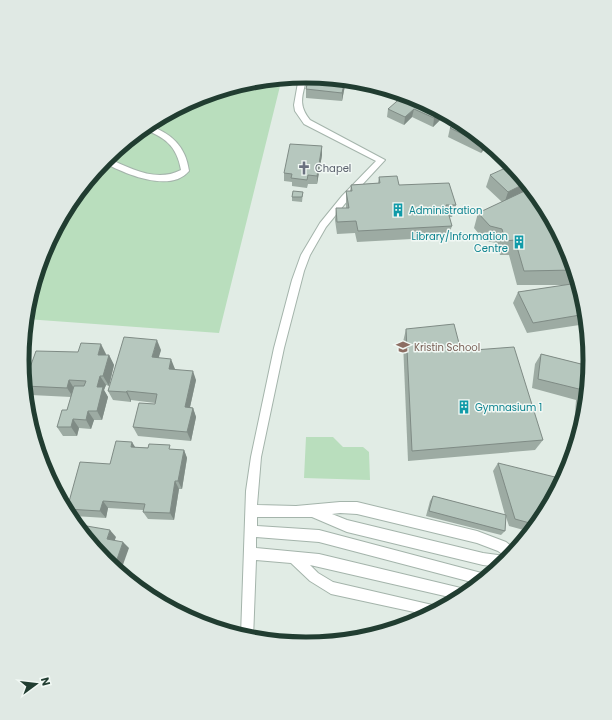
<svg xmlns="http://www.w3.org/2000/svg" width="612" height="720" font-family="Poppins,sans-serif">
	<rect width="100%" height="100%" fill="#e1ece5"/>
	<g fill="#b9debd">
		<path d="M282,78L219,333L26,319C28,303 32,289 37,274C61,194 121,132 197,98C222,86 254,81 282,78Z"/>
		<polygon points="306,437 333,437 343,447 363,447 369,452 370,480 304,478"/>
	</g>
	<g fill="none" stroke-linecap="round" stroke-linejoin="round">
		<g stroke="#a4b4ab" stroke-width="2">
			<g id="lane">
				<path d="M307,76C303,95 297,104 310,120L385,160L348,200L326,227L310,255L304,271L284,348L261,457L257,505L296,506L340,502H357L477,531L506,542L516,550L499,567L483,565L347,532L312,517H257V526L319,530L489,575L479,584L319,542L256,537V548L319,554L465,589L470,591L458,599L310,565L318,573L333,582L441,607L442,608L428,615L331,594L310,581L291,563L256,560L253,639L241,636L246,491L251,457L274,348L292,280L301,255L320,223L342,196L376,161L304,124L295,111L294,105L299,77ZM340,513L357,514L477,543L498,551L505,556L483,553L347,520L332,514Z"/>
				<path d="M147,125C170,132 186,146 189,171C170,194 123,173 103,162L107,158C130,168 156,183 181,170C177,146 164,136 142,129Z"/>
			</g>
		</g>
		<use href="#lane" fill="#fff" fill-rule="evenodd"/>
	</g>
	<g fill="#9daba3">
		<polygon points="346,80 342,101 306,98 306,89"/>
		<polygon points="415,98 443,113 442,118 433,127 412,117 404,125 387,117 388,109"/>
		<polygon points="450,128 489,144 481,153 448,137"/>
		<polygon points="322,146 322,155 317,184 308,184 307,188 292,186 292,182 284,181 284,173"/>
		<polygon points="490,175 542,202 558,231 555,233 557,240 568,252 585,305 586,324 527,333 513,303 518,292 566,285 517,285 509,255 500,255 497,243 485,241 474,228 478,213 502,202 486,187"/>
		<polygon points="379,177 399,185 456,205 452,217 449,217 452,226 448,237 357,242 355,233 337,234 335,220 336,208 346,208 346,191 350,191 351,185 378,183"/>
		<polygon points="303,192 302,202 292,201 292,197"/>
		<polygon points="406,329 461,351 543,440 535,450 408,461 403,342"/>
		<polygon points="161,350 158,358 175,369 196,380 190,407 193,408 196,417 191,441 138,436 133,427 155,404 155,403 131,400 131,402 113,400 108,391"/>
		<polygon points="106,354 106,355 109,355 114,365 109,386 106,385 104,390 108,397 102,420 94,420 91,429 79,428 77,436 63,436 57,427 67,410 71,397 31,395 25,386 24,384"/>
		<polygon points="541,354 589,366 584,416 574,451 575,442 575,441 573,440 576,400 532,388 535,364"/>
		<polygon points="135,447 184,450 187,458 182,489 179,489 174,520 148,519 143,512 143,510 108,508 106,518 74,516 67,509 110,464"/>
		<polygon points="498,463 542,518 531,532 509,526 506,517 505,531 501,535 426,516 430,501 433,496 505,515 493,471"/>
	</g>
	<g fill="#7f8b85">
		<polygon points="345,80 346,80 342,101 342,93"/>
		<polygon points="414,109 412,117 404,125 405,117"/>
		<polygon points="441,112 443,113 442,118 433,127 434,118"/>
		<polygon points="486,142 489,144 481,153 483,144"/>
		<polygon points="322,146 322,155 317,184 317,176"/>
		<polygon points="526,183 532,190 504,204 508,192"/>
		<polygon points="554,224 558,231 546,239 553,225"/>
		<polygon points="157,340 161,350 156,367 152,357"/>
		<polygon points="101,344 106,354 103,365 98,355"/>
		<polygon points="109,355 114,365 109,386 103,376"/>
		<polygon points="171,359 175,369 169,369"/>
		<polygon points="193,371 196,380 188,416 185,407"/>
		<polygon points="100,376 106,385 104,390 108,397 102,420 97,411 97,387"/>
		<polygon points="69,380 75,390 73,397 67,388"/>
		<polygon points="127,391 131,400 131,402 126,392"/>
		<polygon points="193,408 196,417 191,441 187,432"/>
		<polygon points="88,411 94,420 91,429 86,420"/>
		<polygon points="73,419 79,428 77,436 71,427"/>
		<polygon points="132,442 137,450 131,447"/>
		<polygon points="184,450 187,458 182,489 178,481"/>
		<polygon points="175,481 179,489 174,520 170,513"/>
		<polygon points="103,501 108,508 106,518 100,511"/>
		<polygon points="110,530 116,537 113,545 107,539"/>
		<polygon points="123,542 129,548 120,573 114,568"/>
	</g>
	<g fill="#b6c7be" stroke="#7f8b85">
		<polygon points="309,76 345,80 342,93 306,89"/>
		<polygon points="404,95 415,98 441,112 434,118 414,109 405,117 388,109"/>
		<polygon points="458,121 464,124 486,142 483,144 450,128"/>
		<polygon points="290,144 322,146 317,176 308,175 307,180 291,178 292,174 284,173"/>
		<polygon points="512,165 526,183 508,192 490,175"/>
		<polygon points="397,176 399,185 449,183 456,205 446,205 452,226 358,231 356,221 337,222 336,208 349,208 346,191 352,191 351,185 380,183 379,177"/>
		<polygon points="531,188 542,202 554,224 553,225 557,240 562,240 568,252 574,270 524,271 515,240 505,241 502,229 490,226 478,213"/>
		<polygon points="293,191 303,192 302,197 292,197"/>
		<polygon points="578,283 585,305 586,314 533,323 518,292"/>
		<polygon points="454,324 461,351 514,347 543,440 412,451 406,329"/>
		<polygon points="124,337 157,340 152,357 171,359 169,369 193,371 185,407 193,408 187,432 133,427 139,403 155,404 157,394 127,391 126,392 108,391"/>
		<polygon points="81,343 101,344 98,355 109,355 103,376 100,376 97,387 103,387 97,411 88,411 86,420 73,419 71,427 57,427 62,410 67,410 74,386 84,386 86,381 69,380 67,388 25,386 24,384 36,351 78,352"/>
		<polygon points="541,354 589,366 584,416 581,428 583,390 538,379"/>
		<polygon points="116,441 132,442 131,447 148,448 149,444 170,445 169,449 184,450 178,481 175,481 170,513 143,512 145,504 103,501 100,511 67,509 80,462 110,464"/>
		<polygon points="498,463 563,479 542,518 537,525 515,519"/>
		<polygon points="433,496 506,515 505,531 429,511"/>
		<polygon points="75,524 110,530 107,539 123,542 114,568 105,561"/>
	</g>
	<defs>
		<g id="church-bare" transform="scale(1.08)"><path d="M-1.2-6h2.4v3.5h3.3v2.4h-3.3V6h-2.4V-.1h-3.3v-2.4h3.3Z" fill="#6b7280" stroke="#f1f8f4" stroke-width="2.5" paint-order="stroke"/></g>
		<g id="building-bare" transform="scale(1.08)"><path d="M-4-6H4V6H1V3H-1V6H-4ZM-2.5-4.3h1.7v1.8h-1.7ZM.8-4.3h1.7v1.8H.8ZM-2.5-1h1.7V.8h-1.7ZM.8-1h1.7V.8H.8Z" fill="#0f9aa8" stroke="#f1f8f4" stroke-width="2.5" paint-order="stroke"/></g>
		<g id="school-bare" transform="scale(1.08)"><path d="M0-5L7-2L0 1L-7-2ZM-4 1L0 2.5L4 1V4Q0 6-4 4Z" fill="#8d6e63" stroke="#f1f8f4" stroke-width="2.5" paint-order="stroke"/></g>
	</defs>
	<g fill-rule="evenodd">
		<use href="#church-bare" x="304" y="168"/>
		<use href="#building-bare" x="398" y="210"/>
		<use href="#building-bare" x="519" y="242"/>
		<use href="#school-bare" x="403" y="347"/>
		<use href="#building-bare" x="464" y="407"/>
	</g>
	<g text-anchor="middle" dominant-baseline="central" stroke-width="3" stroke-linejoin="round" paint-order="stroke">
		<g font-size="10" fill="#5b616d" stroke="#f1f8f4" text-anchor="start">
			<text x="315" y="168">Chapel</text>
		</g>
		<g font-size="10" fill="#0d838f" stroke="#f1f8f4" text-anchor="start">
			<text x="409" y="210">Administration</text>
			<text x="508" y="236" text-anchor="end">Library/Information<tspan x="508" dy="12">Centre</tspan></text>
			<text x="475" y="407">Gymnasium 1</text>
		</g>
		<g font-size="10" fill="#785e54" stroke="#f1f8f4" text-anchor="start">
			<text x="414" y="347">Kristin School</text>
		</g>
	</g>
	<path d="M0 0H612V720H0ZM29 360a277 277 0 1 1 554 0a277 277 0 1 1-554 0Z" fill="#e0e9e4" fill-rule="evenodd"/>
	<path fill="none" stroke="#213d31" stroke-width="5" d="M29 360a277 277 0 1 1 554 0a277 277 0 1 1-554 0Z"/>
	<g transform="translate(36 684) rotate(75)" stroke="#f1f8f4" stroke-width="3" paint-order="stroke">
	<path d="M0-3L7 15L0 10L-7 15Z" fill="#213d31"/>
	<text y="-6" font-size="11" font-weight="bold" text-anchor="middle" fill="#213d31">N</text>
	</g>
</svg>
